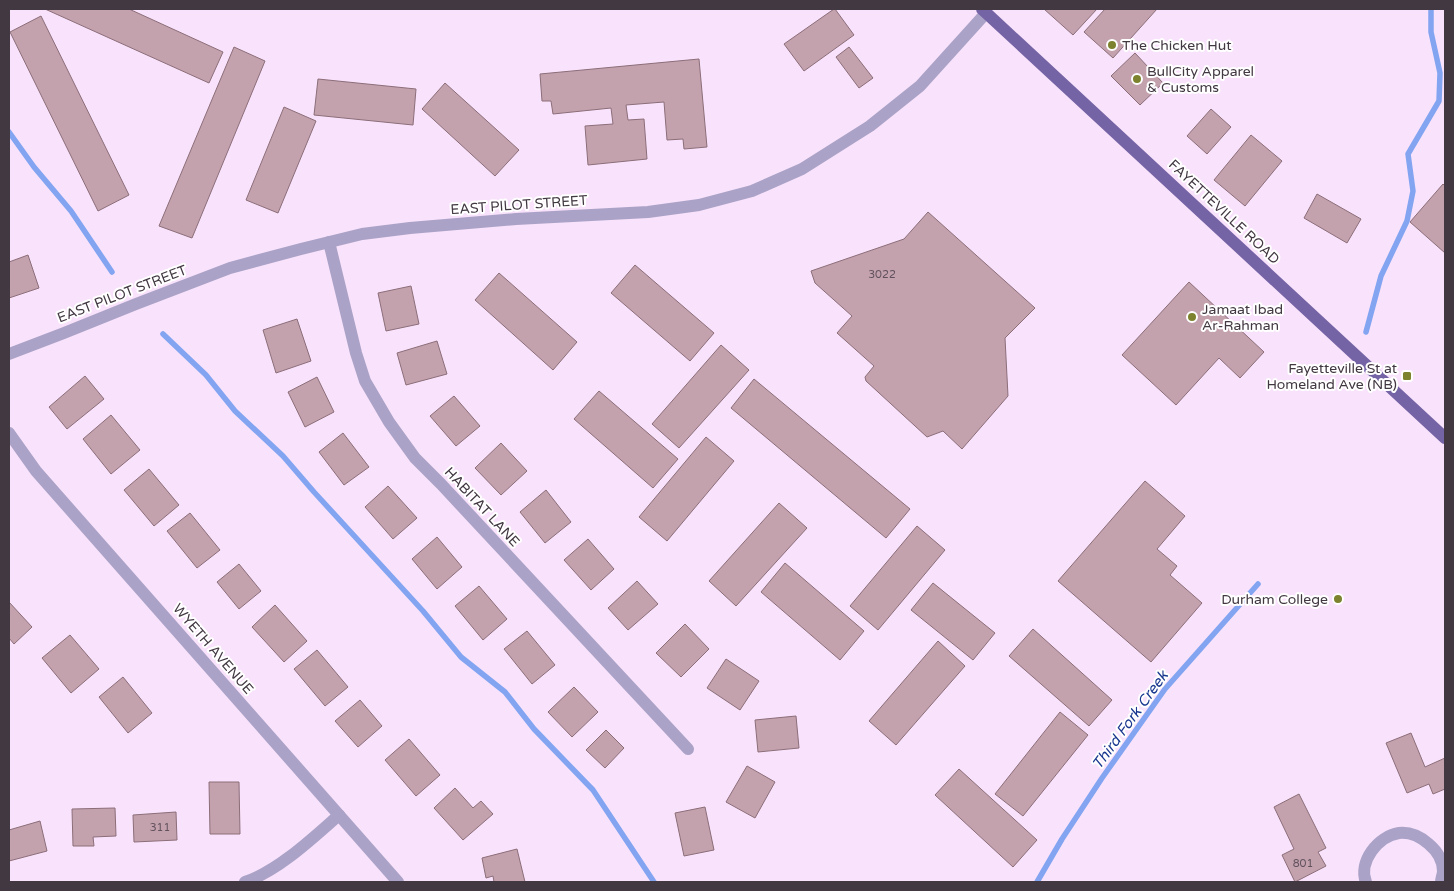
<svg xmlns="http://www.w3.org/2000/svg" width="1454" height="891" font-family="'Varela Round',sans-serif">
	<rect width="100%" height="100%" fill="#f9e2fb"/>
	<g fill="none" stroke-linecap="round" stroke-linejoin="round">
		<g stroke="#82a4f1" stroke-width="5.5">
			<polyline points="9,132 34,167 71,211 112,272"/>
			<polyline points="1366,332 1381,276 1407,221 1413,191 1408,154 1439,101 1440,73 1431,32 1431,9"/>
			<polyline points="163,334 206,375 235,411 283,456 314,492 423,611 461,657 505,692 534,729 593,790 654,882"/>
			<polyline points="1037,882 1062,839 1102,778 1165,689 1258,584"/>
		</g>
	</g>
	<g fill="#c3a2ae" stroke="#8c6e79">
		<polygon points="45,9 129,9 223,52 209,83"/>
		<polygon points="834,9 835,9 854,35 804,71 784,44"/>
		<polygon points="1044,9 1097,9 1073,35"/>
		<polygon points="1105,9 1157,9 1113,58 1084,32"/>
		<polygon points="41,16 129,195 98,211 10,32"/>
		<polygon points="234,47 265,61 192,238 159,226"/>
		<polygon points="849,47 873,78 859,88 836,57"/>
		<polygon points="1135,53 1163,83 1140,105 1111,76"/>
		<polygon points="699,59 707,147 684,149 683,139 667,140 664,102 626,105 628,120 644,119 647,159 588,165 585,126 613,124 611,108 553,114 551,101 542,101 540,74"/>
		<polygon points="318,79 416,89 413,125 314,115"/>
		<polygon points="445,83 519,150 495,176 422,109"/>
		<polygon points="284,107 316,121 278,213 246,200"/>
		<polygon points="1211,109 1231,127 1207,154 1187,136"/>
		<polygon points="1251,135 1282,161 1245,206 1214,180"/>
		<polygon points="1443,184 1445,186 1445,253 1410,222"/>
		<polygon points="1317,194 1361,219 1347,243 1304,218"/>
		<polygon points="928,212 1035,308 1005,338 1008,396 962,449 943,431 927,437 866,381 865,377 874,366 837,333 852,316 815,283 811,271 904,239"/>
		<polygon points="28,255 39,288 9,298 9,262"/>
		<polygon points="635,265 714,333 690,361 611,293"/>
		<polygon points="499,273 577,342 553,370 475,300"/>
		<polygon points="1189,282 1264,352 1240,378 1219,358 1176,405 1122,355"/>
		<polygon points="411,286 419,324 386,331 378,293"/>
		<polygon points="297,319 311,361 276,373 263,330"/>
		<polygon points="437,341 447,374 406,385 397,353"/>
		<polygon points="721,345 749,370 679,448 652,424"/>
		<polygon points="85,376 104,399 67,429 49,407"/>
		<polygon points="317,377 334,412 305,427 288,392"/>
		<polygon points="754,379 910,509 886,538 731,408"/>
		<polygon points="599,391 678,459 653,488 574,419"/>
		<polygon points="454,396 480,426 456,446 430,416"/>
		<polygon points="111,415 140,450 111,474 83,439"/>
		<polygon points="343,433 369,467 344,485 319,452"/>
		<polygon points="706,437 734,461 667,541 639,517"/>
		<polygon points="501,443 527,471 501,495 475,468"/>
		<polygon points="149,469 179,505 154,526 124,490"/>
		<polygon points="1145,481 1185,516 1157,549 1177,566 1170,575 1202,603 1151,662 1058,581"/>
		<polygon points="388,486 417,518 393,539 365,507"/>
		<polygon points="546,490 571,522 545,543 520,512"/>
		<polygon points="779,503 807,528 736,606 709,581"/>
		<polygon points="190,513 220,550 197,568 167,531"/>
		<polygon points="917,526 945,550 878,630 850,606"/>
		<polygon points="437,537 462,567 437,589 412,559"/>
		<polygon points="588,539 614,569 591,590 564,560"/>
		<polygon points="785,563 864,631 840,660 761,592"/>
		<polygon points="239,564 261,591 239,609 217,582"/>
		<polygon points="637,581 658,604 628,630 608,608"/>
		<polygon points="933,583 995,633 973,660 911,610"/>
		<polygon points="479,586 507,619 483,640 455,606"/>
		<polygon points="9,602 32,627 14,644 9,638"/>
		<polygon points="275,605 307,641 284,662 252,627"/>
		<polygon points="685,624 709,649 681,677 656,653"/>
		<polygon points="1033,629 1112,700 1089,726 1009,656"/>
		<polygon points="527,631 555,665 532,684 504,649"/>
		<polygon points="70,635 99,669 71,693 42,658"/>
		<polygon points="938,641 965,666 896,745 869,721"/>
		<polygon points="317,650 348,687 325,706 294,669"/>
		<polygon points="726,659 759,681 740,710 707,688"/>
		<polygon points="123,677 152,713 128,733 99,697"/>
		<polygon points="574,687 598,712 572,737 548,712"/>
		<polygon points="360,700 382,726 358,747 335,721"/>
		<polygon points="1060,712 1088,735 1023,816 995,794"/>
		<polygon points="796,716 799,748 758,752 755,720"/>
		<polygon points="606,730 624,748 605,768 586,750"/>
		<polygon points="1411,733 1425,767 1445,758 1445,789 1433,794 1429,784 1407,793 1386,743"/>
		<polygon points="409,739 440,775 416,796 385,760"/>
		<polygon points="747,766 775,782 755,818 726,802"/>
		<polygon points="959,769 1037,840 1013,867 935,795"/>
		<polygon points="209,782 239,782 240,834 210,834"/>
		<polygon points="455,788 473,808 481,801 493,814 463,840 434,808"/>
		<polygon points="1299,794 1326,848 1318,852 1326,866 1295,882 1282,855 1294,849 1274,807"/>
		<polygon points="705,807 714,850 684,856 675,813"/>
		<polygon points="115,808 116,836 93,837 94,846 73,846 72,809"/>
		<polygon points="176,812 177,840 134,842 133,815"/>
		<polygon points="40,821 47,851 9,861 9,830"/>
		<polygon points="517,849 525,882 494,882 493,876 486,878 482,858"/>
	</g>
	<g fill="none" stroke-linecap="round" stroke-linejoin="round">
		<g stroke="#aaa2c7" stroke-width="12">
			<polyline points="329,242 356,353 365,381 389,422 415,458 441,484 688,749"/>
			<polyline points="9,354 64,333 136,304 230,268 301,249 362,234 410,228 516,219 648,212 699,205 752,191 802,169 870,126 920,86 986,13"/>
			<polyline points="9,433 36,471 398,882"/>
			<path d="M245,882C278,871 313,838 339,815"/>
			<path d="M1366,882C1358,862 1378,836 1399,833C1419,831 1443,851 1443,871C1443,874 1441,879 1441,882"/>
		</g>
		<polyline stroke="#7463a5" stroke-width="12" points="982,9 1445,438"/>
	</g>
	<g fill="#7c822d" stroke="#fff" stroke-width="2">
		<circle cx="1112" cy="45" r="5"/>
		<circle cx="1137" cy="79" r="5"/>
		<circle cx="1192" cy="317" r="5"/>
		<rect x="1402" y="371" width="10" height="10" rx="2.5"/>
		<circle cx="1338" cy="599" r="5"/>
	</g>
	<g text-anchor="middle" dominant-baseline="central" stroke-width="4" stroke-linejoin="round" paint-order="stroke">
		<g font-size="11" fill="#62525d">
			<text x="882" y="274">3022</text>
			<text x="160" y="827">311</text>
			<text x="1303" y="863">801</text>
		</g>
		<g font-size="14" fill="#423842" stroke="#fff" text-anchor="start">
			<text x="1122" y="45">The Chicken Hut</text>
			<text x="1147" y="71">BullCity Apparel<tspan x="1147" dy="16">&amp; Customs</tspan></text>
			<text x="1202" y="309">Jamaat Ibad<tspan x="1202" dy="16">Ar-Rahman</tspan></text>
			<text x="1397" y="368" text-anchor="end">Fayetteville St at<tspan x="1397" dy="16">Homeland Ave (NB)</tspan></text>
			<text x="1328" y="599" text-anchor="end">Durham College</text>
		</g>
		<g font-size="14" fill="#423842" stroke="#fff">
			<text transform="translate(519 205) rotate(-4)">EAST PILOT STREET</text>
			<text transform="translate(1224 212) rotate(43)">FAYETTEVILLE ROAD</text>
			<text transform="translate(122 294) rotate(-21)">EAST PILOT STREET</text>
			<text transform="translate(482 507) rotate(47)">HABITAT LANE</text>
			<text transform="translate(213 649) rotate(49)">WYETH AVENUE</text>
		</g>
		<g font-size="15" font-style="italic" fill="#1a388f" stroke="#fff">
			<text transform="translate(1130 720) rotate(-54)">Third Fork Creek</text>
		</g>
	</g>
	<rect width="1454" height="891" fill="none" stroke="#423842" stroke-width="20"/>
</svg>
